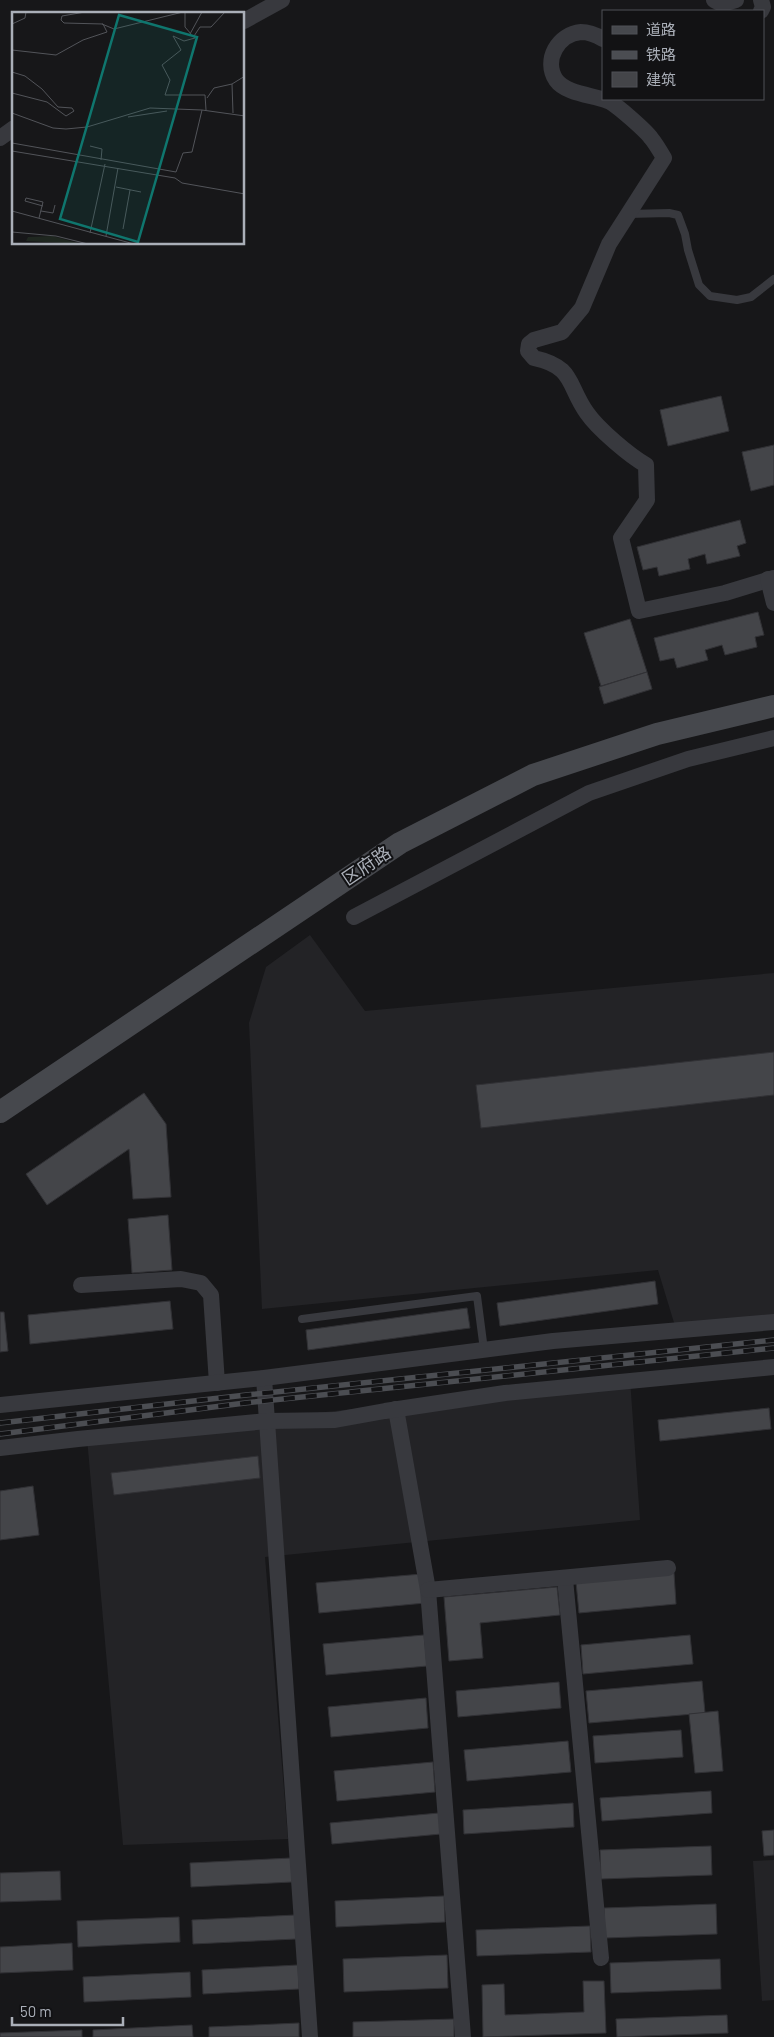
<svg xmlns="http://www.w3.org/2000/svg" width="774" height="2037" font-family="Barlow,'Noto Sans SC',sans-serif">
	<rect width="100%" height="100%" fill="#171719"/>
	<g fill="#232326">
		<polygon points="310,935 365,1011 774,973 774,1316 675,1326 658,1270 262,1309 249,1023 266,967"/>
		<polygon points="630,1379 640,1520 265,1557 288,1839 123,1845 87,1438"/>
		<polygon points="774,1860 774,2000 762,2001 753,1861"/>
	</g>
	<g fill="#444549" stroke="#313135">
		<polygon points="721,396 729,431 668,446 660,410"/>
		<polygon points="774,445 774,485 751,491 742,452"/>
		<polygon points="740,520 746,543 737,546 740,556 707,564 705,554 688,559 690,569 659,576 657,567 643,570 637,547"/>
		<polygon points="758,612 764,635 755,637 757,647 725,655 722,645 705,650 708,660 677,668 674,658 660,661 654,638"/>
		<polygon points="630,619 647,672 601,686 584,633"/>
		<polygon points="647,672 652,689 604,704 599,687"/>
		<polygon points="774,1052 774,1095 481,1128 476,1085"/>
		<polygon points="144,1093 166,1124 171,1197 133,1199 129,1149 47,1205 26,1174"/>
		<polygon points="168,1215 172,1270 132,1273 128,1219"/>
		<polygon points="655,1281 658,1304 500,1326 497,1303"/>
		<polygon points="170,1301 173,1329 30,1344 28,1315"/>
		<polygon points="467,1308 470,1328 308,1350 306,1330"/>
		<polygon points="0,1312 4,1312 8,1351 0,1352"/>
		<polygon points="769,1408 771,1429 660,1441 658,1420"/>
		<polygon points="258,1456 260,1478 114,1495 111,1473"/>
		<polygon points="33,1486 39,1535 0,1540 0,1491"/>
		<polygon points="674,1573 676,1604 579,1613 576,1582"/>
		<polygon points="422,1574 425,1603 319,1613 316,1583"/>
		<polygon points="557,1587 560,1615 480,1623 483,1658 449,1661 444,1597"/>
		<polygon points="424,1635 427,1666 326,1675 323,1644"/>
		<polygon points="690,1635 693,1664 583,1674 581,1645"/>
		<polygon points="702,1681 705,1713 589,1723 586,1691"/>
		<polygon points="559,1682 561,1708 458,1717 456,1691"/>
		<polygon points="426,1698 428,1728 331,1737 328,1707"/>
		<polygon points="718,1711 723,1771 695,1773 689,1714"/>
		<polygon points="681,1730 683,1757 595,1763 593,1736"/>
		<polygon points="568,1741 571,1772 467,1781 464,1750"/>
		<polygon points="433,1762 435,1792 337,1801 334,1771"/>
		<polygon points="711,1791 712,1813 602,1821 600,1798"/>
		<polygon points="573,1803 574,1827 464,1834 463,1810"/>
		<polygon points="439,1813 441,1834 332,1844 330,1823"/>
		<polygon points="774,1830 774,1855 764,1856 762,1831"/>
		<polygon points="711,1846 712,1875 601,1879 600,1850"/>
		<polygon points="291,1858 292,1882 191,1887 190,1863"/>
		<polygon points="60,1871 61,1900 0,1902 0,1873"/>
		<polygon points="444,1896 445,1922 336,1927 335,1901"/>
		<polygon points="716,1904 717,1934 605,1938 604,1908"/>
		<polygon points="295,1915 296,1939 193,1944 192,1920"/>
		<polygon points="179,1917 180,1942 78,1947 77,1921"/>
		<polygon points="590,1926 591,1952 477,1956 476,1930"/>
		<polygon points="72,1943 73,1970 0,1973 0,1947"/>
		<polygon points="447,1955 448,1988 344,1992 343,1959"/>
		<polygon points="720,1959 721,1989 611,1993 610,1963"/>
		<polygon points="298,1965 299,1989 203,1994 202,1970"/>
		<polygon points="190,1972 191,1997 84,2002 83,1977"/>
		<polygon points="583,1981 604,1981 606,2033 483,2037 482,1985 504,1984 505,2015 584,2012"/>
		<polygon points="727,2015 728,2033 617,2037 616,2019"/>
		<polygon points="454,2019 454,2037 353,2037 353,2022"/>
		<polygon points="299,2023 299,2037 209,2037 209,2027"/>
		<polygon points="192,2025 193,2037 93,2037 93,2030"/>
		<polygon points="82,2030 82,2037 0,2037 0,2033"/>
	</g>
	<g fill="none" stroke-linecap="round" stroke-linejoin="round">
		<g stroke="#38393e" stroke-width="8">
			<polyline points="628,214 669,213 678,215 685,234 688,250 699,285 710,296 737,300 751,297 774,279"/>
			<polyline points="302,1319 477,1296 484,1350"/>
		</g>
		<g stroke="#38393e" stroke-width="16">
			<polyline points="714,0 722,4 736,0"/>
			<polyline points="761,0 763,7 761,11"/>
			<polyline points="244,21 282,0"/>
			<path d="M603,39C596,35 590,32 581,32C558,34 543,60 556,80C566,94 593,95 608,101C616,104 646,131 651,138C656,144 660,151 664,158L609,244L582,308L562,332L534,340L529,344L528,351L534,358C575,367 567,385 587,413C598,429 630,456 646,465L647,500L621,538L639,611L725,593L774,578"/>
			<polyline points="0,138 14,128"/>
			<polyline points="768,579 774,603"/>
			<polyline points="354,917 589,793 688,759 774,738"/>
			<polyline points="81,1285 181,1279 201,1283 211,1295 217,1383"/>
			<polyline points="264,1378 310,2037"/>
			<polyline points="0,1405 264,1378 553,1341 774,1322"/>
			<polyline points="396,1409 428,1590 463,2037"/>
			<polyline points="0,1448 78,1439 268,1421 335,1420 385,1411 505,1393 774,1367"/>
			<polyline points="565,1579 601,1958"/>
			<polyline points="428,1590 668,1568"/>
		</g>
		<polyline stroke="#46484d" stroke-width="22" points="0,1112 400,843 533,775 657,734 774,706"/>
		<g stroke="#4b4d52" stroke-width="5.5">
			<g id="rail">
				<polyline points="0,1423 246,1395 774,1340"/>
				<polyline points="0,1434 245,1403 774,1348"/>
			</g>
		</g>
		<use href="#rail" stroke="#121214" stroke-width="4" stroke-dasharray="11" stroke-linecap="butt"/>
	</g>
	<g text-anchor="middle" dominant-baseline="central" stroke-width="4" stroke-linejoin="round" paint-order="stroke">
		<g font-size="18" fill="#aaafb8" stroke="#121214">
			<text transform="translate(366 865) rotate(-34)">区府路</text>
		</g>
	</g>
	<g transform="translate(12 12)">
		<rect width="232" height="232" fill="#171719"/>
		<path d="M40,224L70,232L14,229L16,225Z" fill="#1f2720"/>
		<path fill="none" stroke="#525459" stroke-width="1" d="M173,0V15L179,22M190,0L178,22L183,26L172,29L161,24L169,38L150,53L158,68L153,83H193L194,98M0,12L13,6L14,0M90,12L102,17L171,0M182,24L188,15H199L213,0M0,38L44,43L71,28L95,20L91,12L52,11L49,8L50,4L73,0M0,60L13,64L30,77L46,95L60,96L62,99L54,104L35,90L0,81M195,86L202,76L220,72M0,101L41,116L54,117L75,115L138,96L190,98L233,104M221,101L220,72L233,64M116,105L155,99M0,131L164,160L171,141L180,140L190,98M78,134L90,137L89,148M0,139L163,166L170,171L233,182M104,175L129,180M14,186L31,190L27,206M14,186L13,189L31,194M0,199L122,232M29,199L41,201L43,193M111,217L118,178M0,220L44,224L76,232M78,221L93,152M94,224L106,156"/>
		<path fill="#0f766e" fill-opacity="0.15" stroke="#0f766e" stroke-width="2.5" d="M107,3L185,25L126,230L48,207Z"/>
		<rect width="232" height="232" fill="none" stroke="#aaafb8" stroke-width="2.5"/>
	</g>
	<rect x="602" y="10" width="162" height="90" fill="#121214" stroke="#4f5156"/>
	<rect x="612" y="26" width="25" height="8" fill="#46484d" stroke="#4f5156"/>
	<text x="646" y="35" font-size="15" fill="#aaafb8">道路</text>
	<rect x="612" y="51" width="25" height="8" fill="#4b4d52" stroke="#4f5156"/>
	<text x="646" y="60" font-size="15" fill="#aaafb8">铁路</text>
	<rect x="612" y="72" width="25" height="15" fill="#444549" stroke="#4f5156"/>
	<text x="646" y="85" font-size="15" fill="#aaafb8">建筑</text>
	<path d="M12 2017v8h111v-8" fill="none" stroke="#aaafb8" stroke-width="2.5"/>
	<text x="20" y="2017" font-size="15" fill="#aaafb8" stroke="#121214" stroke-width="4" paint-order="stroke">50 m</text>
</svg>
